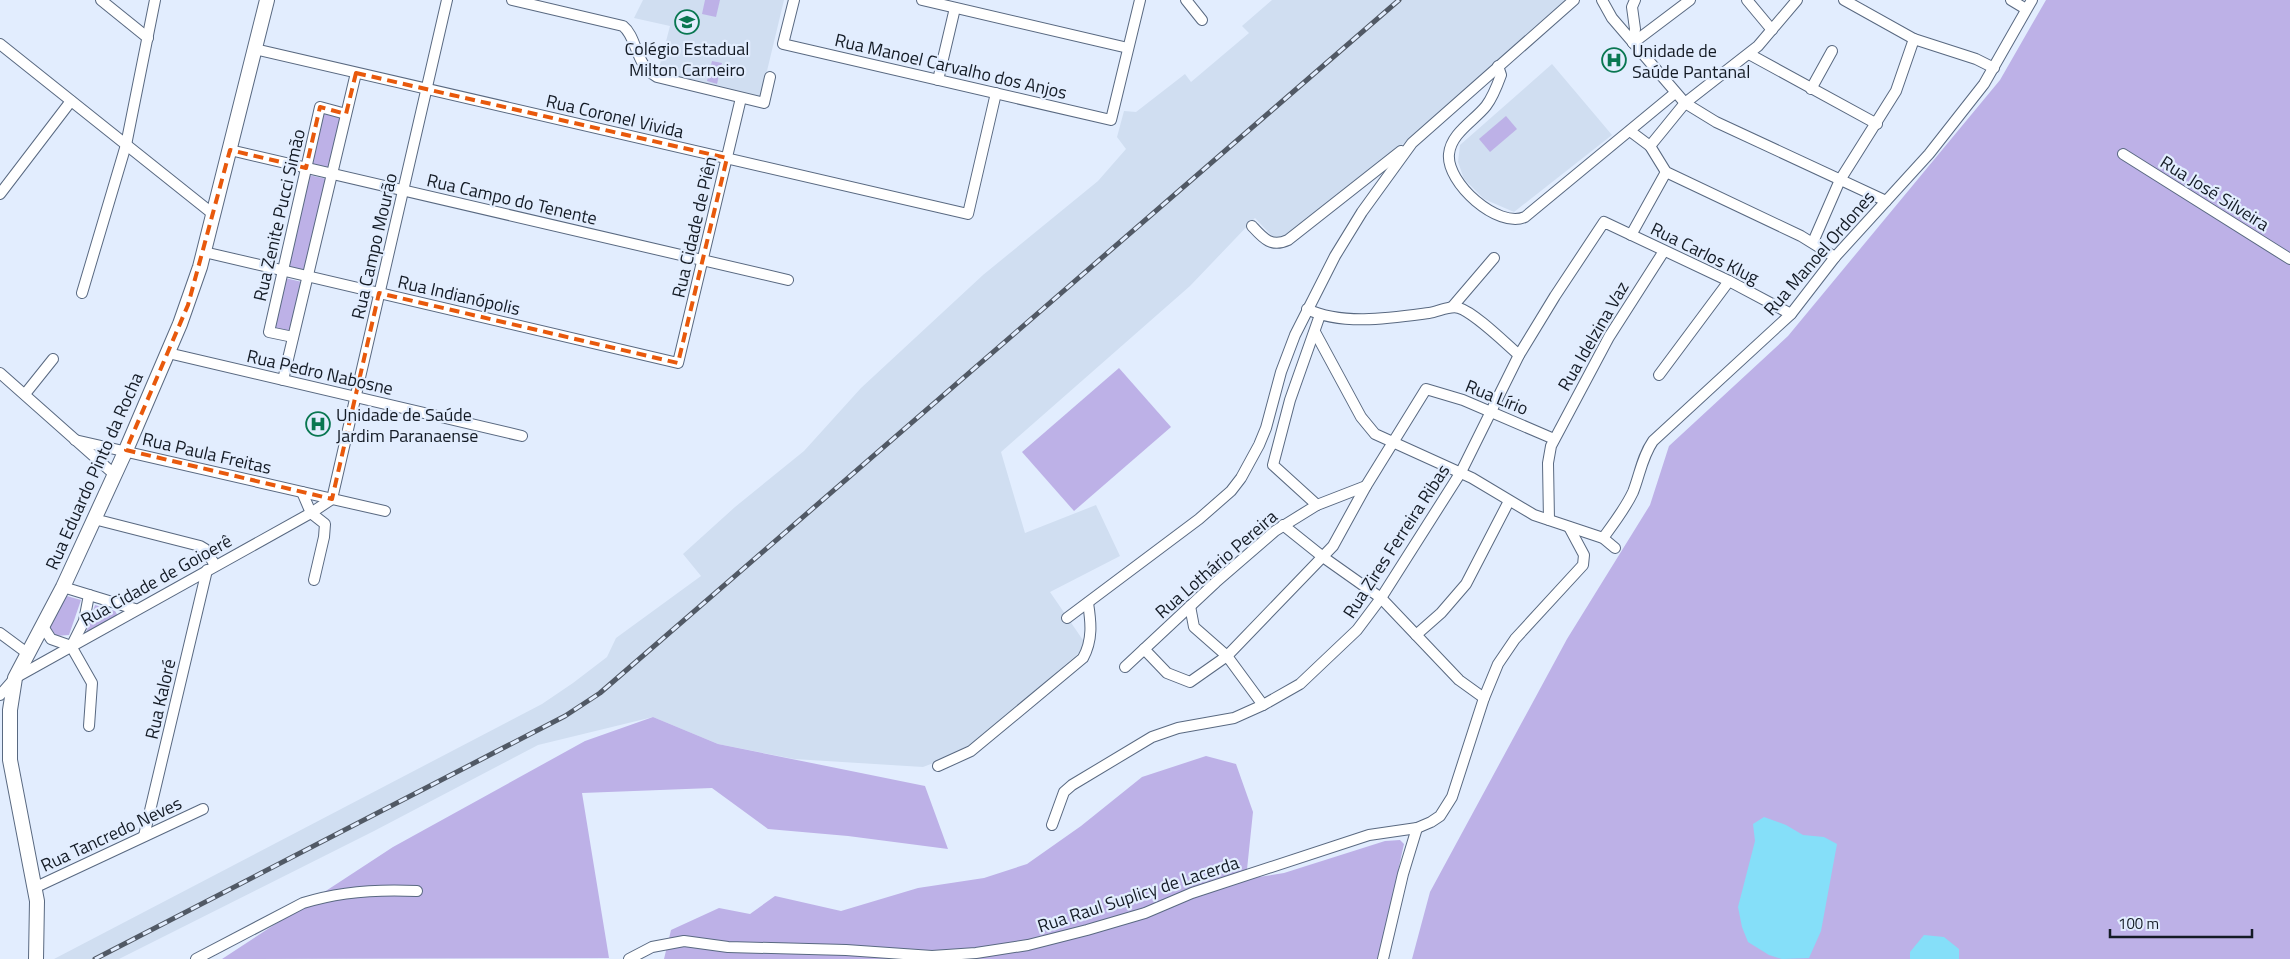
<svg xmlns="http://www.w3.org/2000/svg" width="2290" height="959" font-family="'Titillium Web',sans-serif">
	<rect width="100%" height="100%" fill="#e2edfe"/>
	<g fill="#d0def1">
		<polygon points="643,0 784,0 760,100 657,76 670,26 634,18"/>
		<polygon points="1272,0 1568,0 1408,140 1330,204 1283,238 1277,239 1272,236 1255,218 1190,286 1001,452 1025,533 1096,505 1120,556 1050,592 1087,646 965,751 923,767 794,759 718,744 653,717 538,745 374,831 119,959 54,959 542,704 573,683 607,657 616,638 701,576 683,554 735,507 804,451 861,388 983,275 1098,181 1126,149 1117,137 1124,111 1136,112 1185,74 1191,82 1249,33 1242,26"/>
		<polygon points="1552,64 1612,135 1514,212 1484,199 1464,179 1458,162 1460,145"/>
	</g>
	<g fill="#bdb1e7">
		<polygon points="705,0 720,0 716,17 702,14"/>
		<polygon points="2046,0 2290,0 2290,959 1412,959 1430,892 1567,639 1650,505 1669,446 1788,336 2000,80"/>
		<polygon points="712,61 722,63 717,84 707,81"/>
		<polygon points="324,114 341,118 329,168 312,165"/>
		<polygon points="1506,116 1517,129 1490,152 1479,139"/>
		<polygon points="309,175 327,179 305,271 288,267"/>
		<polygon points="285,278 302,282 290,334 273,330"/>
		<polygon points="1119,368 1171,427 1074,511 1022,452"/>
		<path d="M67,596L81,600L69,635L56,636L50,627C53,615 58,604 67,596Z"/>
		<polygon points="95,605 115,611 118,616 86,633"/>
		<polygon points="653,717 718,744 925,786 948,849 848,836 768,829 712,788 582,793 609,958 222,959 393,847 585,741"/>
		<path d="M1206,756L1236,764L1253,812L1246,879L1284,873L1385,841L1400,840L1404,844C1395,882 1390,922 1377,959H664L671,930L719,908L750,914L775,896L841,911L918,888L984,878L1027,864L1081,826L1142,777Z"/>
	</g>
	<g fill="#85dff9">
		<polygon points="1764,817 1786,825 1803,835 1824,837 1837,844 1821,931 1809,958 1782,959 1769,955 1748,942 1742,927 1738,907 1755,841 1753,824"/>
		<polygon points="1924,935 1944,937 1959,949 1959,959 1910,959 1910,952"/>
	</g>
	<g fill="none" stroke-linecap="round" stroke-linejoin="round">
		<g stroke="#596981" stroke-width="12">
			<g id="street">
				<polyline points="101,0 148,38"/>
				<path d="M512,0L623,26C638,38 634,64 657,77L764,103L770,77"/>
				<polyline points="794,0 783,44 1111,120 1140,0"/>
				<polyline points="922,0 1128,48"/>
				<polyline points="1186,0 1202,20"/>
				<polyline points="1602,0 1612,18 1685,103 1716,122 1886,201"/>
				<polyline points="1747,0 1772,30"/>
				<polyline points="1844,0 1914,39 1976,59 1994,68"/>
				<polyline points="2011,0 2026,9"/>
				<polyline points="1633,43 1690,0"/>
				<polyline points="1633,43 1635,29 1632,7 1635,0"/>
				<polyline points="0,44 213,214"/>
				<polyline points="255,49 968,214 996,93"/>
				<polyline points="1749,54 1877,124"/>
				<path d="M1498,66L1501,75C1497,86 1493,97 1486,106C1474,121 1451,133 1449,154C1446,183 1498,229 1525,217L1675,93"/>
				<polyline points="938,80 955,8"/>
				<polyline points="1811,89 1832,51"/>
				<polyline points="1630,131 1650,146 1666,172 1801,236 1835,257"/>
				<polyline points="1650,146 1685,103 1758,46 1797,0"/>
				<polyline points="230,150 788,280"/>
				<polyline points="2123,154 2290,259"/>
				<polyline points="0,194 71,101"/>
				<path d="M1252,226C1263,238 1271,248 1288,240L1401,151"/>
				<polyline points="1631,235 1666,172"/>
				<polyline points="1813,242 1840,180 1896,91 1914,39"/>
				<polyline points="204,252 678,363 741,98"/>
				<polyline points="82,293 126,145 155,0"/>
				<polyline points="1453,306 1494,258"/>
				<path d="M1307,309C1342,326 1392,318 1429,313C1438,312 1450,305 1459,308C1475,313 1505,343 1519,355"/>
				<polyline points="1315,332 1361,417 1375,434 1472,478 1534,515 1603,538 1615,548"/>
				<polyline points="293,337 269,332 320,107 346,114"/>
				<polyline points="168,353 522,436"/>
				<polyline points="0,373 115,475"/>
				<polyline points="1659,375 1729,281"/>
				<polyline points="283,380 356,73"/>
				<polyline points="25,394 53,359"/>
				<polyline points="75,440 385,511"/>
				<polyline points="302,492 311,513 325,524 324,537 314,580"/>
				<polyline points="332,499 447,0"/>
				<polyline points="1317,505 1273,465 1290,400 1320,315"/>
				<polyline points="94,519 200,546 205,549 215,565"/>
				<polyline points="1549,520 1548,463 1551,446 1609,337 1664,251"/>
				<polyline points="1283,525 1323,557 1381,598 1459,680 1484,698"/>
				<path d="M1603,538C1614,523 1625,509 1633,492C1640,474 1642,457 1653,441L1791,314L1835,257L1929,154L1984,84L2032,0"/>
				<polyline points="63,587 135,609"/>
				<polyline points="1190,606 1194,627 1227,656 1263,705"/>
				<polyline points="1067,618 1199,519 1231,491 1241,478 1259,445 1266,428 1281,372 1295,335 1335,256 1362,212 1412,143 1574,0"/>
				<polyline points="42,625 51,639 71,646 92,683 89,726"/>
				<polyline points="0,633 27,653"/>
				<polyline points="1416,635 1441,613 1466,584 1509,501"/>
				<polyline points="72,645 84,621 89,595"/>
				<polyline points="1144,649 1167,673 1190,682 1227,656 1333,546 1366,486 1426,389 1463,400 1554,439"/>
				<polyline points="1125,667 1216,582 1275,531 1317,505 1366,486"/>
				<polyline points="0,695 15,678 311,513 332,499"/>
				<path d="M938,766L971,751L1083,658C1093,640 1091,622 1088,603"/>
				<polyline points="1052,825 1064,792 1072,785 1152,737 1178,728 1234,718 1263,705 1300,684 1357,630 1381,598 1461,472 1519,355 1555,296 1604,222 1729,281 1791,314"/>
				<polyline points="144,836 207,570"/>
				<polyline points="34,888 203,809"/>
				<path d="M196,959L303,903C341,891 378,889 417,891"/>
				<polyline points="629,959 652,947 684,941 728,947 846,950 932,956 976,953 1028,945 1087,930 1145,913 1192,893 1369,835 1417,828 1431,822 1440,816 1452,797 1484,698 1498,664 1515,639 1583,565 1584,555 1569,527"/>
				<polyline points="1383,959 1403,874 1417,828"/>
			</g>
		</g>
		<g stroke="#596981" stroke-width="16">
			<polyline id="secondary" points="36,959 37,901 10,760 10,710 15,678 63,587 126,450 180,324 200,267 267,0"/>
		</g>
		<use href="#street" stroke="#fff" stroke-width="10"/>
		<use href="#secondary" stroke="#fff" stroke-width="14"/>
		<g stroke="#515965" stroke-width="5">
			<polyline id="rail" points="95,959 565,716 600,693 1399,0"/>
		</g>
		<use href="#rail" stroke="#e2edfe" stroke-width="3" stroke-dasharray="9" stroke-linecap="butt"/>
	</g>
	<path fill="none" stroke="#e8590c" stroke-width="4" stroke-dasharray="10 6" stroke-linejoin="round" d="M356,73L727,158L678,363L379,293L332,499L126,450L188,305L230,150L306,168L320,107L346,114Z"/>
	<defs>
		<g id="school-ring" transform="scale(1.25)"><circle r="9.5" fill="#e2edfe" stroke="#097751" stroke-width="1.5"/><path d="M0-5L7-2L0 1L-7-2ZM-4 1L0 2.5L4 1V4Q0 6-4 4Z" fill="#097751"/></g>
		<g id="hospital-ring" transform="scale(1.25)"><circle r="9.5" fill="#e2edfe" stroke="#097751" stroke-width="1.5"/><path d="M-5-5h3v3.5h4V-5h3V5h-3V1.5h-4V5h-3Z" fill="#097751"/></g>
	</defs>
	<g fill-rule="evenodd">
		<use href="#school-ring" x="687" y="22"/>
		<use href="#hospital-ring" x="1614" y="60"/>
		<use href="#hospital-ring" x="318" y="424"/>
	</g>
	<g text-anchor="middle" dominant-baseline="central" stroke-width="4.5" stroke-linejoin="round" paint-order="stroke">
		<g font-size="18" fill="#141b25" stroke="#e2edfe" text-anchor="start">
			<text x="687" y="48" text-anchor="middle">Colégio Estadual<tspan x="687" dy="21">Milton Carneiro</tspan></text>
			<text x="1632" y="50">Unidade de<tspan x="1632" dy="21">Saúde Pantanal</tspan></text>
			<text x="336" y="414">Unidade de Saúde<tspan x="336" dy="21">Jardim Paranaense</tspan></text>
		</g>
		<g font-size="18" fill="#141b25" stroke="#e2edfe">
			<text transform="translate(951 66) rotate(13)">Rua Manoel Carvalho dos Anjos</text>
			<text transform="translate(615 116) rotate(13)">Rua Coronel Vivida</text>
			<text transform="translate(2215 193) rotate(32)">Rua José Silveira</text>
			<text transform="translate(512 199) rotate(13)">Rua Campo do Tenente</text>
			<text transform="translate(279 215) rotate(-77)">Rua Zenite Pucci Simão</text>
			<text transform="translate(694 227) rotate(-77)">Rua Cidade de Piên</text>
			<text transform="translate(374 246) rotate(-77)">Rua Campo Mourão</text>
			<text transform="translate(1705 253) rotate(26)">Rua Carlos Klug</text>
			<text transform="translate(1819 253) rotate(-49)">Rua Manoel Ordones</text>
			<text transform="translate(459 295) rotate(13)">Rua Indianópolis</text>
			<text transform="translate(1593 336) rotate(-60)">Rua Idelzina Vaz</text>
			<text transform="translate(320 372) rotate(13)">Rua Pedro Nabosne</text>
			<text transform="translate(1497 397) rotate(22)">Rua Lírio</text>
			<text transform="translate(207 453) rotate(13)">Rua Paula Freitas</text>
			<text transform="translate(94 471) rotate(-66)">Rua Eduardo Pinto da Rocha</text>
			<text transform="translate(1396 541) rotate(-57)">Rua Zires Ferreira Ribas</text>
			<text transform="translate(1216 564) rotate(-41)">Rua Lothário Pereira</text>
			<text transform="translate(156 580) rotate(-29)">Rua Cidade de Goioerê</text>
			<text transform="translate(160 699) rotate(-77)">Rua Kaloré</text>
			<text transform="translate(111 834) rotate(-25)">Rua Tancredo Neves</text>
			<text transform="translate(1138 894) rotate(-18)">Rua Raul Suplicy de Lacerda</text>
		</g>
	</g>
	<path d="M2110 929v8h142v-8" fill="none" stroke="#141b25" stroke-width="2.5"/>
	<text x="2118" y="929" font-size="15" fill="#141b25" stroke="#e2edfe" stroke-width="4" paint-order="stroke">100 m</text>
</svg>
